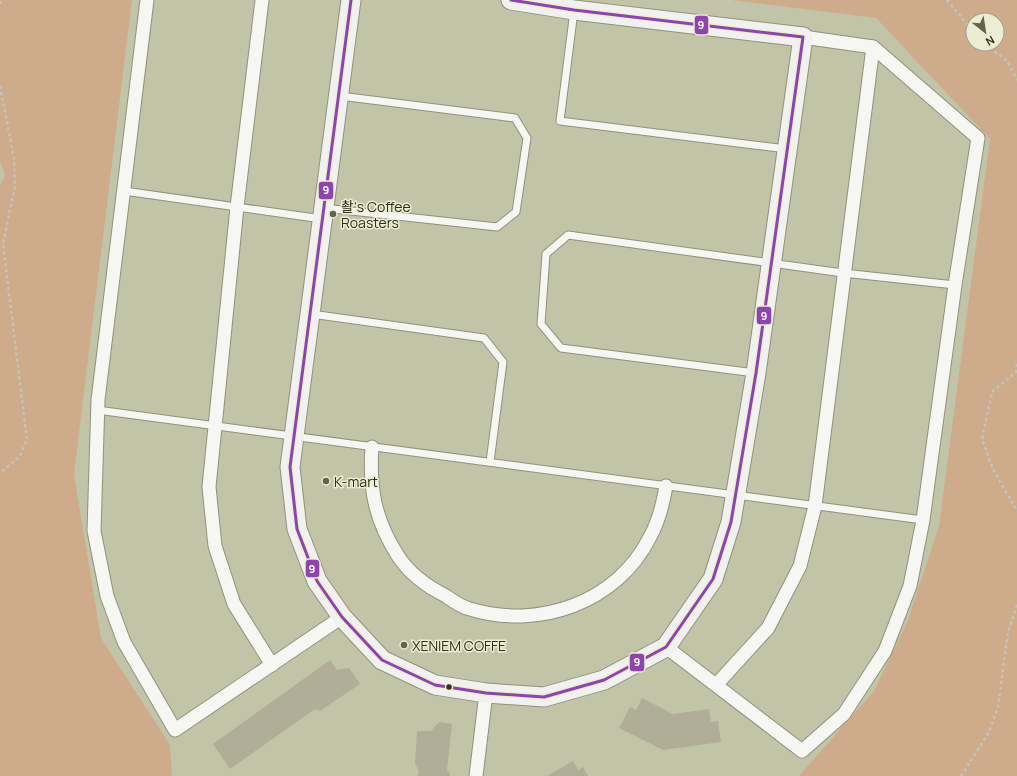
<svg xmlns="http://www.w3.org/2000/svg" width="1017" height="776" font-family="Manrope,'Noto Sans KR',sans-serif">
	<rect width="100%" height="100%" fill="#c2c4a8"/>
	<g fill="#ceac8b" fill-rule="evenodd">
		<polygon points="0,0 132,0 74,474 101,638 170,745 172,776 0,776 0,186 5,175 0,161"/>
		<path d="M732,0H1017V776H799L874,691L908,620L939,526L990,139L876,18ZM973,20H997V44H973Z"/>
	</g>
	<g fill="#b0ae97">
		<polygon points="330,660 337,670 349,668 360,684 320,711 315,709 230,769 213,744"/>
		<polygon points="642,698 673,714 709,709 711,722 718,721 721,742 663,750 619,728 630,707 636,710"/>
		<polygon points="439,722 452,724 447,770 450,773 450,776 418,776 419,771 415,764 417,731 431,731"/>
		<polygon points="573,761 578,770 583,767 588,776 547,776"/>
	</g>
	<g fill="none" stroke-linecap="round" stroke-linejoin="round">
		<g stroke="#90927c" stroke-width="9">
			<g id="lane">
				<polyline points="574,11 560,121 787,149"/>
				<polyline points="124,191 322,219"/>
				<polyline points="324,208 497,227 516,212 527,138 515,118 340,96"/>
				<polyline points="311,314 484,338 503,362 490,462"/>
				<polyline points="755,373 561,348 541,324 546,254 568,235 843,273 955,285"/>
				<polyline points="97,410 923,520"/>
			</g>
		</g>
		<g stroke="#90927c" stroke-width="15">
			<g id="street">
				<polyline points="147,0 98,400 94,531 107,596 124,642 175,730 342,617"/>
				<polyline points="262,0 237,207 209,487 215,546 234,604 272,665"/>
				<path d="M372,447C369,489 375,520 398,556C409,573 428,587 446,596C453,601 461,607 470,609C538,630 617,603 650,537C659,521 663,504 666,486"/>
				<polyline points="666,647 802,751 844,714 885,651 910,586 923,520 955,285 978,138 873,47 803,37"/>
				<polyline points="717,684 768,628 800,566 815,506 873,47"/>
				<polyline points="476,776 486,693"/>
			</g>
		</g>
		<g stroke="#90927c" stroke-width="21">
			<polyline id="secondary" points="351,0 290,467 297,529 317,581 342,617 382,660 435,685 486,693 544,697 604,680 666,647 713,579 731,522 756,373 803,37 574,10 511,0"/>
		</g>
		<g stroke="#c4c4bc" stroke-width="2.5" stroke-dasharray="3 3" stroke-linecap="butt">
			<polyline points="947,0 973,31"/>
			<polyline points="0,4 1,0"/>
			<polyline points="718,8 734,0"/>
			<polyline points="985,44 1007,61 1017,80"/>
			<polyline points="0,86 14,158 15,186 3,244 27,440 20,456 0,473"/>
			<polyline points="1017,364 1016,372 992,392 982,439 993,469 1017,511"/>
			<polyline points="961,776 988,734 998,707 1008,632 1017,605"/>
		</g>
		<use href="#lane" stroke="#f6f6f2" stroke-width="7"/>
		<use href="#street" stroke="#f6f6f2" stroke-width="13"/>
		<use href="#secondary" stroke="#f1f1ef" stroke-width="19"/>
		<g stroke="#eceed4" stroke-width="6">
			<polyline id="bus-1" points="351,0 290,467 297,529 317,581 342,617 382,660 435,685 486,693 544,697 604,680 666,647 713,579 731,522 756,373 803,37 574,10 511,0"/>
		</g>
		<use href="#bus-1" stroke="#8e44ad" stroke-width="3"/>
	</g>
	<g fill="#62644c" stroke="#eceed4" stroke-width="1.5">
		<circle cx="333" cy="214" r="4"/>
		<circle cx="326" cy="481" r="4"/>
		<circle cx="404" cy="645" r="4"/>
	</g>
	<circle fill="#2f301b" stroke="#eceed4" stroke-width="1.5" cx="449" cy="687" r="3.5"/>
	<g text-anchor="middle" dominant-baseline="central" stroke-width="3" stroke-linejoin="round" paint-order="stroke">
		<g font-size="14" fill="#2f301b" stroke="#eceed4" text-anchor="start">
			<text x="341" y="206">촬's Coffee<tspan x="341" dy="16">Roasters</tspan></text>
			<text x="334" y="481">K-mart</text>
			<text x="412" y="645">XENIEM COFFE</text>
		</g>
	</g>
	<g stroke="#eceed4" stroke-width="1.5">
		<rect x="694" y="15" width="15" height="20" rx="4" fill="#8e44ad"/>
		<rect x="318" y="181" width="16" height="19" rx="4" fill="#8e44ad"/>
		<rect x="756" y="306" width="16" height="19" rx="4" fill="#8e44ad"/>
		<rect x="305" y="559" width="15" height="19" rx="4" fill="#8e44ad"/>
		<rect x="629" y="653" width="16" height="19" rx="4" fill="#8e44ad"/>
	</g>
	<g font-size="11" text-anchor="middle" font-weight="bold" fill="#fff">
		<text x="701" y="29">9</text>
		<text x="326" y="194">9</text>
		<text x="764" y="320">9</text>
		<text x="312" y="573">9</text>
		<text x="637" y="666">9</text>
	</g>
	<g transform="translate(985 32) rotate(150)"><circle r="19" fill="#eceed4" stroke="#a0a28a"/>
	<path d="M0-3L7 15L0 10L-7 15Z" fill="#62644c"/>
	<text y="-6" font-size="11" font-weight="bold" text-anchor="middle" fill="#2f301b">N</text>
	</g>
</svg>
